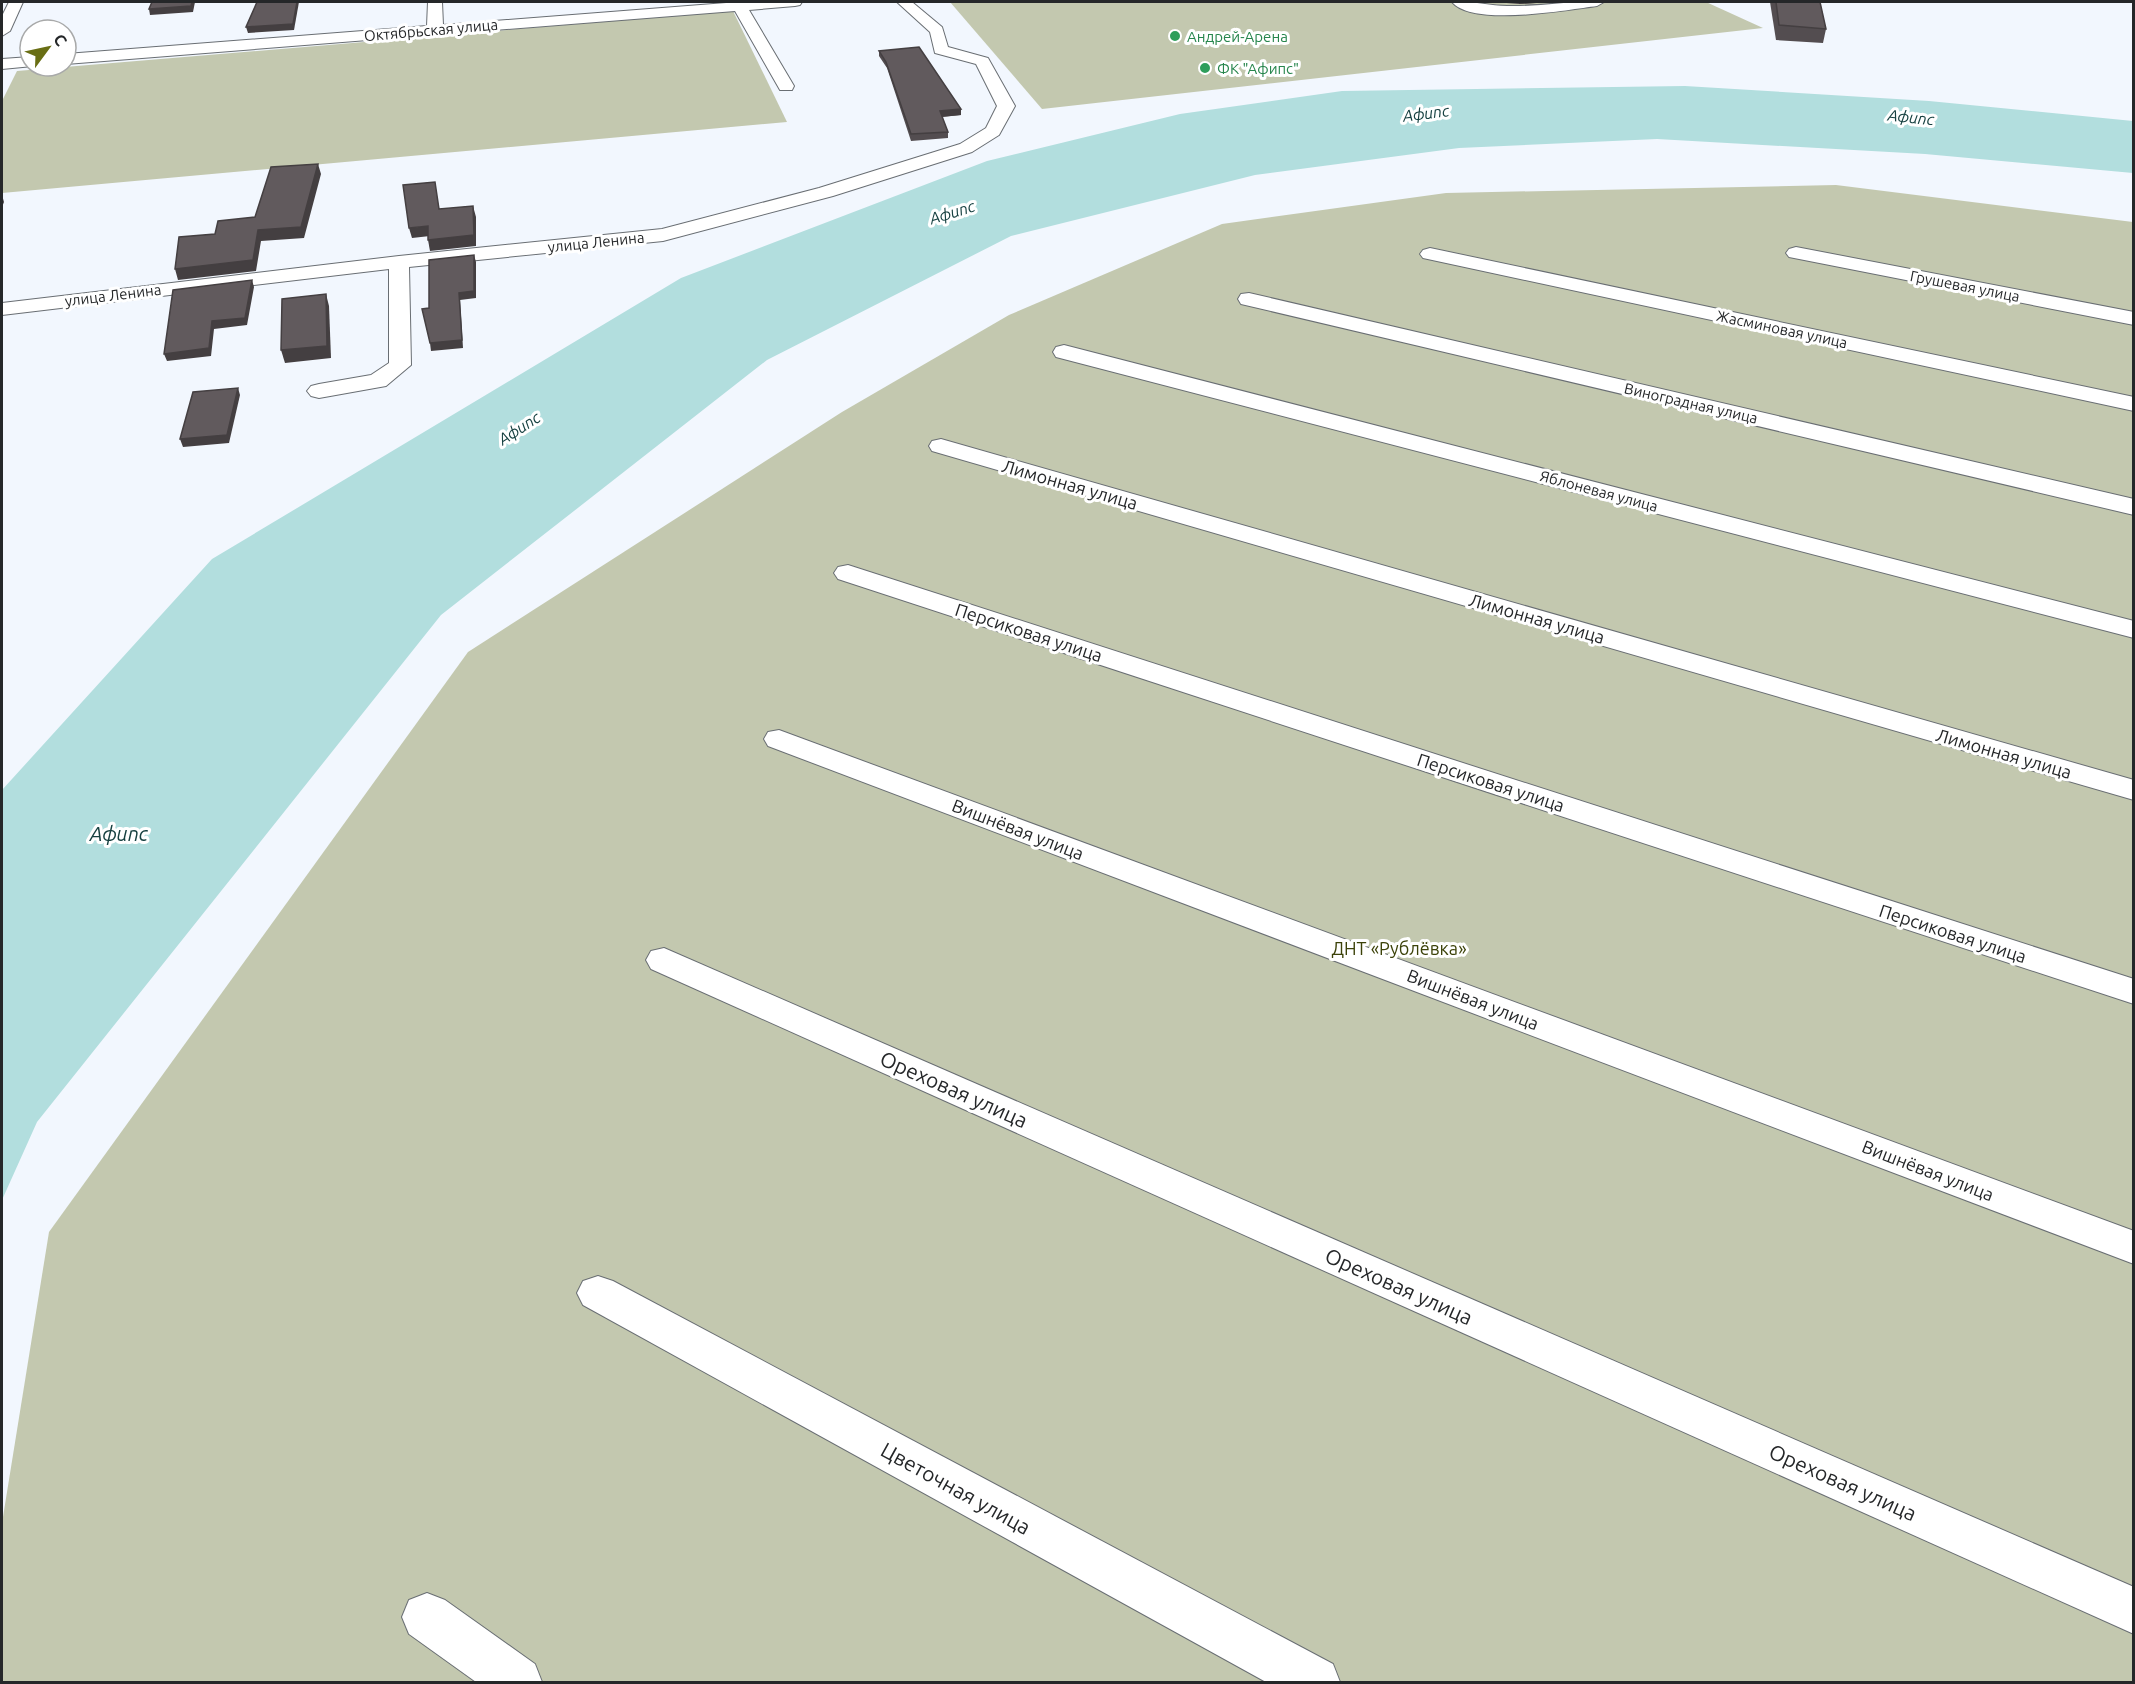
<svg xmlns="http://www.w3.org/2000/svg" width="2135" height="1684" font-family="Ubuntu,sans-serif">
	<rect width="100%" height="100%" fill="#f2f7fe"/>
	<g fill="#c3c8af">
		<polygon points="950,2 1706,2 1763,28 1042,109"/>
		<polygon points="733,11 787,122 2,193 2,101 17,71"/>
		<polygon points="1836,185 2133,222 2133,1682 2,1682 2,1523 49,1232 468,652 842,412 1009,315 1222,224 1446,193"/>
	</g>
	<polygon fill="#b2dede" points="1685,86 1929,101 2133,121 2133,173 1925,154 1657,139 1459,148 1255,175 1011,236 767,360 441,615 37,1122 2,1200 2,790 212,559 681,278 987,161 1180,114 1342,91"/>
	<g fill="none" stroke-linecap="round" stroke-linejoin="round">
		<g stroke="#696e73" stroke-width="2">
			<g id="minor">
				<polygon points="9,2 23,2 10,31 2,36 2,16"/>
				<polygon points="428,2 442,2 443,25 739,2 802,2 800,5 795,6 749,10 794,86 792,90 780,90 735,11 66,64 66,54 427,26"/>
				<polygon points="897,2 912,2 942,27 948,47 988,58 1015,106 999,135 972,152 833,196 663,241 409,267 411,365 386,386 319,398 311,396 307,391 311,386 319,384 371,375 389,363 389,269 2,315 2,303 399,256 662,229 819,188 960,144 986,128 997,106 976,64 935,53 930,32"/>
				<path d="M1452,2C1470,0 1488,6 1507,6C1539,7 1572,0 1604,2L1597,6C1566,10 1473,27 1452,2Z"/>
				<polygon points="30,57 30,66 33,66 2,69 2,59"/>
				<polygon points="1796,247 2134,312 2134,325 1789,257 1786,253 1789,249"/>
				<polygon points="1430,248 2134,397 2134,411 1423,258 1420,254 1423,250"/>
				<polygon points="1249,293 2134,499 2134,515 1241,304 1238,299 1241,294"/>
				<polygon points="1064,345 2134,621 2134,638 1056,357 1053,352 1056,347"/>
				<polygon points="941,439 2134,780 2134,800 932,451 929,446 932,441"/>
				<polygon points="848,565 2134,979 2134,1004 838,579 834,573 838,567"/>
				<polygon points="779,730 2134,1231 2134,1264 768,746 764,739 768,732"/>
				<polygon points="664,948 2134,1587 2134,1634 651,969 646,960 651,951"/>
				<polygon points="598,1276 613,1281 1333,1664 1340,1682 1266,1682 583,1305 577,1293 583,1281"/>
				<polygon points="427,1593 445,1600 535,1664 542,1682 476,1682 409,1634 402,1617 409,1600"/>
			</g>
		</g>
		<use href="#minor" fill="#fff" fill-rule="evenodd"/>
	</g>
	<g fill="#534d50">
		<polygon points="1494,2 1552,2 1519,4"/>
		<polygon points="1770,2 1820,2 1826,29 1823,43 1776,40"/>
		<polygon points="879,51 961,109 961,115 942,117 948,132 948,138 911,141 887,68 879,56"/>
	</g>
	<g fill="#443f41">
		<polygon points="192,2 195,2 193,12 150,15 149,9"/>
		<polygon points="297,2 299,2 294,30 248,33 246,27"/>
		<polygon points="1519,2 1552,2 1519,4"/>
		<polygon points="961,109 961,115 940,117 940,111"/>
		<polygon points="318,164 321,174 304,238 261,241 256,271 178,280 175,269 258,230"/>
		<polygon points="2,195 4,202 2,207"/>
		<polygon points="473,206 476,217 476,246 430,251 428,240"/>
		<polygon points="428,226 430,236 412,238 409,228"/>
		<polygon points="474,255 476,262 476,298 460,300 463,348 431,351 430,343 459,293"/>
		<polygon points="252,280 254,287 247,325 214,329 211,356 167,361 164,354"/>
		<polygon points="326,294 329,306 331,358 285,363 281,350"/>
		<polygon points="238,388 240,395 229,443 183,447 180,439"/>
	</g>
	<g fill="#615a5d" stroke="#443f41" stroke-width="1.5">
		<polygon points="152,2 192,2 191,6 149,9"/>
		<polygon points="257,2 297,2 293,24 246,27"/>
		<polygon points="1776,2 1820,2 1826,29 1779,25"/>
		<polygon points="919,47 961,109 940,111 948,132 911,134 886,62 879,51"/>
		<polygon points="318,164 301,227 258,230 253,260 175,269 179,237 215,234 218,221 255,217 271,167"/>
		<polygon points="435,182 439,209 473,206 474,235 428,240 428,226 409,228 403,185"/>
		<polygon points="474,255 474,291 459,293 462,340 430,343 422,309 429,308 429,260"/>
		<polygon points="252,280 245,318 212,321 209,348 164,354 173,290"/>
		<polygon points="326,294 327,346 281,350 282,299"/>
		<polygon points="238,388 227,435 180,439 193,392"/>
	</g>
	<g fill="#2e9e5b" stroke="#fff" stroke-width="2">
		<circle cx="1175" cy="36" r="6"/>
		<circle cx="1205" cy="68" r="6"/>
	</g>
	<g text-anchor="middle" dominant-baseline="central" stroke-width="6" stroke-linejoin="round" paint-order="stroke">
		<g font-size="15" fill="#252729" stroke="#fff">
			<text transform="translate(431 30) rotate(-5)">Октябрьская улица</text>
			<text transform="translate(596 242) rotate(-6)">улица Ленина</text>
			<text transform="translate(1965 286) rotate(11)">Грушевая улица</text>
			<text transform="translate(113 295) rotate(-7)">улица Ленина</text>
			<text transform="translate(1782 329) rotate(12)">Жасминовая улица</text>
			<text transform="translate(1691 403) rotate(13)">Виноградная улица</text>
			<text transform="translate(1599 491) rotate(15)">Яблоневая улица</text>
		</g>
		<g font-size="15" fill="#27864d" stroke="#fff" text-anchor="start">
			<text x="1187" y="36">Андрей-Арена</text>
			<text x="1217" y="68">ФК "Афипс"</text>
		</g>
		<g font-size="16" font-style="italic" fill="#164040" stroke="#fff">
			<text transform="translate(1426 113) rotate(-7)">Афипс</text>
			<text transform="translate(1911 117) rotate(6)">Афипс</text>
			<text transform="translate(952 212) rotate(-17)">Афипс</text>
			<text transform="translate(519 428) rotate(-33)">Афипс</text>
		</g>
		<g font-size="18" fill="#252729" stroke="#fff">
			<text transform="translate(1070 484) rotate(16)">Лимонная улица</text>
			<text transform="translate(1537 618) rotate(16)">Лимонная улица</text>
			<text transform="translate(1029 632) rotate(18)">Персиковая улица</text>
			<text transform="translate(2004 753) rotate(16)">Лимонная улица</text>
			<text transform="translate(1491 782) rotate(18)">Персиковая улица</text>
			<text transform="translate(1018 829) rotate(21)">Вишнёвая улица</text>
			<text transform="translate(1953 933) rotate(18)">Персиковая улица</text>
			<text transform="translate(1473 999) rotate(21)">Вишнёвая улица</text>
			<text transform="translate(1928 1170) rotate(21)">Вишнёвая улица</text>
		</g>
		<g font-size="18" fill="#3c4209" stroke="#fff">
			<text x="1399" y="948">ДНТ «Рублёвка»</text>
		</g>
		<g font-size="20" font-style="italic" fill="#164040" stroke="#fff">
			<text x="119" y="833">Афипс</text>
		</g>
		<g font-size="21" fill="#252729" stroke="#fff">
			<text transform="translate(954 1089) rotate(24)">Ореховая улица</text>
			<text transform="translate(1399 1286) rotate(24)">Ореховая улица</text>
			<text transform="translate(1843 1482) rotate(24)">Ореховая улица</text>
			<text transform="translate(956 1488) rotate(29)">Цветочная улица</text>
		</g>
	</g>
	<rect width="2135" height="1684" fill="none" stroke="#252729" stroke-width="6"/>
	<g transform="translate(48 48) rotate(57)"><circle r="28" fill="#ffffff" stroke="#a8a9a9" stroke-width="1.5"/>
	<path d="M0-4.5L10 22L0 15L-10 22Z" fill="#696e14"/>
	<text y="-9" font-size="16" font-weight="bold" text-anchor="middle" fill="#252729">С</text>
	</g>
</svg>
